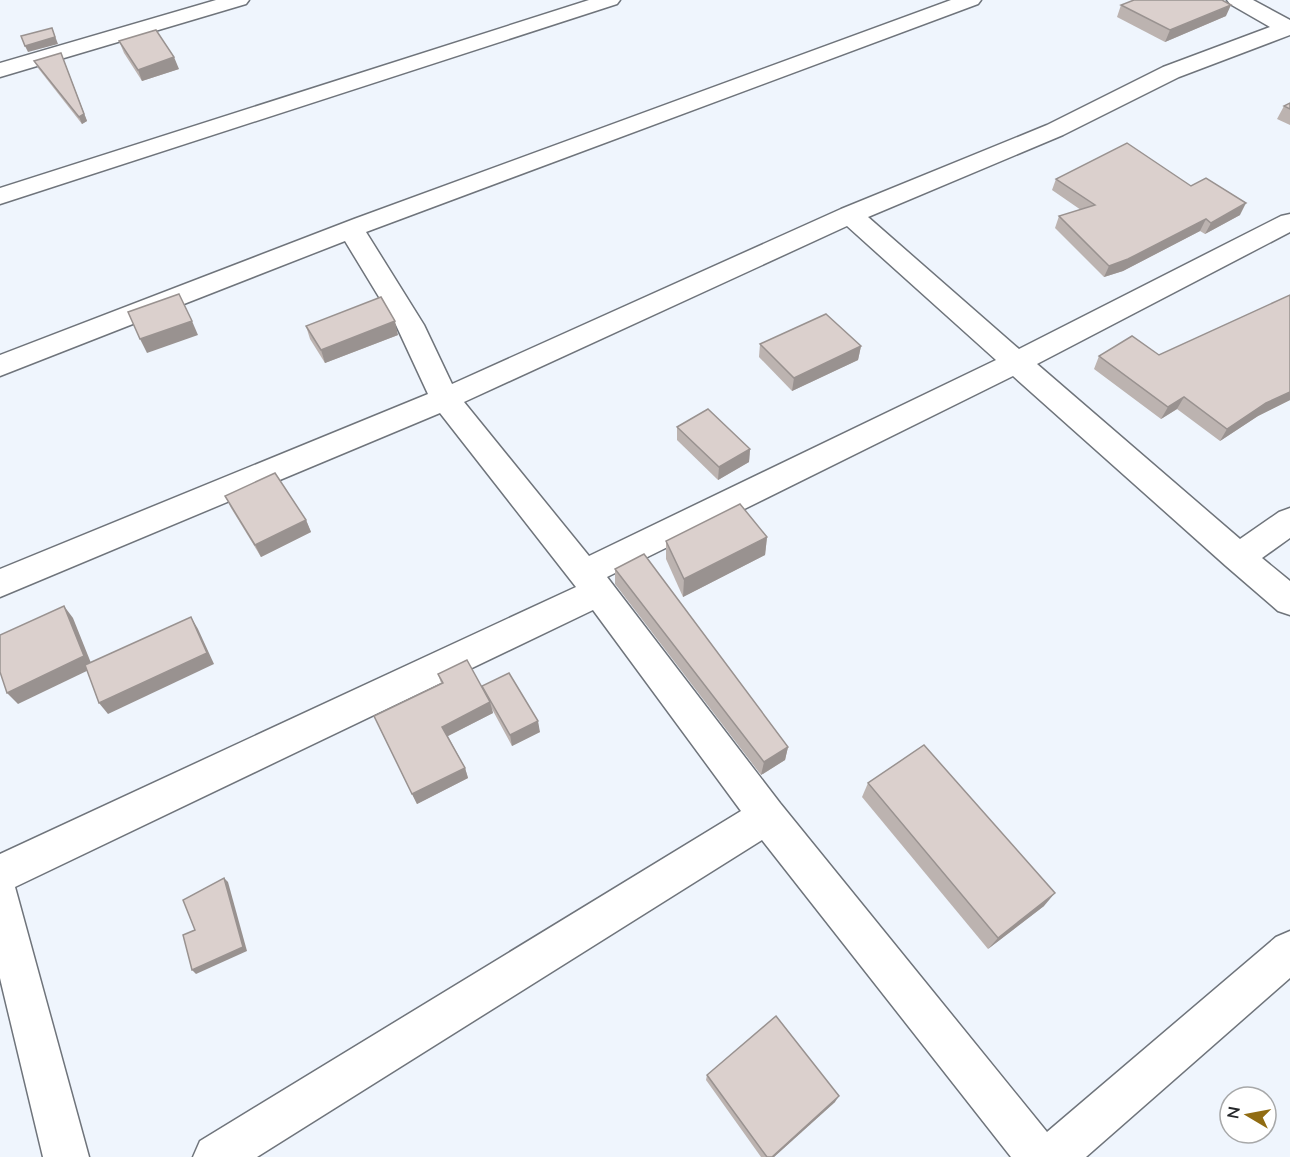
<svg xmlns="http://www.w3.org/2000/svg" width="1290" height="1157" font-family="Mulish,sans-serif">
	<rect width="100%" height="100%" fill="#eff5fd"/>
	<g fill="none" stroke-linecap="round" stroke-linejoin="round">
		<g stroke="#6f747b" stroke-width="3">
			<g id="street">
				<polygon points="216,0 249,0 246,4 0,77 0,63"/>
				<polygon points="589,0 620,0 617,4 0,204 0,188"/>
				<path d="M951,0H981L978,4L366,232L424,325L452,384L841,209L1047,125L1163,67L1270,27L1230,4L1227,0H1253L1290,20V35L1179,77L1063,135L868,217L1019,349L1281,216L1290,214V232L1037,364L1240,539L1279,512L1290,508V538L1262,558L1290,581V615L1278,611L1226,566L1013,376L607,577L780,803L1047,1132L1276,937L1290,931V978L1086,1157H1011L762,840L257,1157H193L200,1141L741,811L593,610L15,887L89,1157H43L0,978V854L576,587L440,413L0,597V569L428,394L396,325L345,241L0,376V355L354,219ZM847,226L996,360L589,556L464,402Z"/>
			</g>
		</g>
		<use href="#street" fill="#fff" fill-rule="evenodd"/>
	</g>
	<g fill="#bcb3b0">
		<polygon points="1121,5 1226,16 1165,42 1117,17"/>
		<polygon points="119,41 179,69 142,81 124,53"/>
		<polygon points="61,53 87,121 82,124 38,68 34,61"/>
		<polygon points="1290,103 1290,125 1277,119 1284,106"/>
		<polygon points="1056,179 1191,186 1240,215 1205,234 1200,231 1123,271 1104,277 1055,228 1059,216 1081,210 1052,190"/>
		<polygon points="1290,295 1290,400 1258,416 1220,441 1177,409 1161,419 1094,369 1099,356 1159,355"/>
		<polygon points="306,326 398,335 325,363 310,339"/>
		<polygon points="760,344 861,346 858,360 792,391 759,357"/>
		<polygon points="677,427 750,449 749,462 718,480 677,440"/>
		<polygon points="225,496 306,520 311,532 261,557 231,508"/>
		<polygon points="767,537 765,555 683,597 666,559 666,541"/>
		<polygon points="615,569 788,747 785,760 761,775 615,584"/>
		<polygon points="438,674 484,690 482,686 540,732 512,746 492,709 493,713 448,736 465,768 468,778 417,804 374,716 441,683"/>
		<polygon points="868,783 1044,906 988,949 862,797"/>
		<polygon points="707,1075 835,1102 774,1157 761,1157 706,1080"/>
	</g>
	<g fill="#999290">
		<polygon points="1231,5 1226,16 1165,42 1170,30"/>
		<polygon points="52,28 58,44 28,52 25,46"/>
		<polygon points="61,53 87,121 82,124 79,117"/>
		<polygon points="174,57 179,69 142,81 138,70"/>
		<polygon points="1246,203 1240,215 1205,234 1211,223"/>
		<polygon points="1206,219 1200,231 1123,271 1104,277 1109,266"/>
		<polygon points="192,321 198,335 147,353 140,339"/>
		<polygon points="395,321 398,335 325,363 321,350"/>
		<polygon points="861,346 858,360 792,391 794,378"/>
		<polygon points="1290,392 1290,400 1258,416 1220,441 1227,429 1266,403"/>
		<polygon points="1184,397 1177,409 1161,419 1168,407"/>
		<polygon points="750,449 749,462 718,480 719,467"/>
		<polygon points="306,520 311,532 261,557 255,545"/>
		<polygon points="767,537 765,555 683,597 684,579"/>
		<polygon points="64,606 73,618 93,668 18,704 7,693"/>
		<polygon points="191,617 198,629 214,664 108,714 99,703"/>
		<polygon points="490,702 493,713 446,737 442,727"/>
		<polygon points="538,721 540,732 512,746 510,735"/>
		<polygon points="788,747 785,760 761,775 764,762"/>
		<polygon points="465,768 468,778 417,804 412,794"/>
		<polygon points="224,878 228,882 247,951 196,974 192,970"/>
		<polygon points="1055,893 1044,906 988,949 998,938"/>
		<polygon points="839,1096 835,1102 774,1157 772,1157"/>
	</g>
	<g fill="#dbd0cd" stroke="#999290" stroke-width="1.5">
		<polygon points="1134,0 1222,0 1231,5 1170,30 1121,5"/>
		<polygon points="52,28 55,37 25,46 21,36"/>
		<polygon points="156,30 174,57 138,70 119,41"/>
		<polygon points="61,53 84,114 79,117 34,61"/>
		<polygon points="1290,103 1290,109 1284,106"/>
		<polygon points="1127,143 1191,186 1206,178 1246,203 1211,223 1206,219 1128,259 1109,266 1059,216 1095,205 1056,179"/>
		<polygon points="179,294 192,321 140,339 128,312"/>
		<polygon points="1290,295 1290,392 1266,403 1227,429 1184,397 1168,407 1099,356 1132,336 1159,355"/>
		<polygon points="381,297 395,321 321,350 306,326"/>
		<polygon points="826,314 861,346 794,378 760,344"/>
		<polygon points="708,409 750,449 719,467 677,427"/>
		<polygon points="275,473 306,520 255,545 225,496"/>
		<polygon points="740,504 767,537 684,579 666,541"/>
		<polygon points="644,554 788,747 764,762 615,569"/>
		<polygon points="64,606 84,656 7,693 0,672 0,635"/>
		<polygon points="191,617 207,653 99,703 85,665"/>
		<polygon points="467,660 490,702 442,727 465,768 412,794 374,716 443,683 438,674"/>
		<polygon points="509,673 538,721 510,735 482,686"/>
		<polygon points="924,745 1055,893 998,938 868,783"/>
		<polygon points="224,878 243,947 192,970 183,935 195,930 183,900"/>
		<polygon points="776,1016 839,1096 772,1157 767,1157 707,1075"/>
	</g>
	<g transform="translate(1248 1115) rotate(280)"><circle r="28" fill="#ffffff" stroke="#a7a8a9" stroke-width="1.5"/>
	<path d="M0-4.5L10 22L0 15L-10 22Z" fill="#916c12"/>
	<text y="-9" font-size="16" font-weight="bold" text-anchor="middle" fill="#242629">N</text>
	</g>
</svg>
